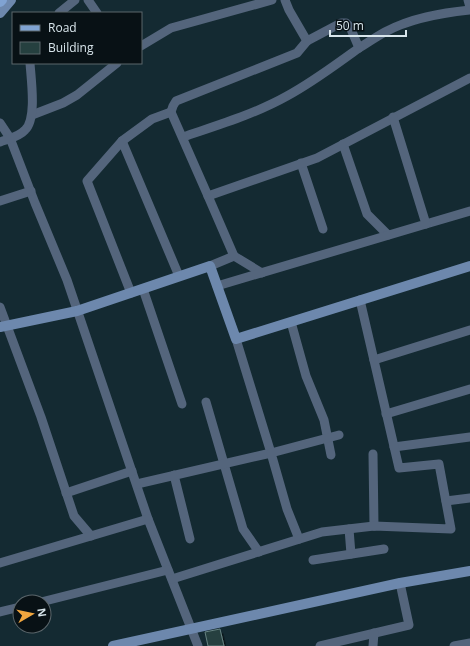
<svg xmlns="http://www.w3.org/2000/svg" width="470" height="646" font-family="'Open Sans',sans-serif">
	<defs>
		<filter id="shadow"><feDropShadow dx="2.5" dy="4.5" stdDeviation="0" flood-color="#0009"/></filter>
	</defs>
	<rect width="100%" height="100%" fill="#142a32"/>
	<polygon fill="#25403f" stroke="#668282" filter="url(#shadow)" points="220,629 224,646 208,646 205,632"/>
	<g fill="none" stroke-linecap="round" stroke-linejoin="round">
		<g stroke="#54657c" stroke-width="9">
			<polyline points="88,0 97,13"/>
			<path d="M285,0L289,10L307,41L341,23H346L350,27L359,48C367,43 376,37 385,32C411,18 441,13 470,10"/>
			<polyline points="468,0 470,7"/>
			<polyline points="59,13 75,0"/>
			<polyline points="141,46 171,28 272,0"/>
			<polyline points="32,115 63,103 77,95 117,63"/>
			<polyline points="0,123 10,138 35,203 67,280 148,519 198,646"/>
			<path d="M183,137C218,125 255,114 287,96C313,82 335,65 359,48"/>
			<polyline points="122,141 179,276"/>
			<path d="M0,142C8,139 19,137 25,130C37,119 31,79 30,63"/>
			<polyline points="343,144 367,214 388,235"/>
			<polyline points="301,163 323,229"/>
			<polyline points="208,196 171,112 173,106 176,101 297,53 307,41"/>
			<polyline points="0,201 31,191"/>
			<polyline points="426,224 470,211"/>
			<polyline points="234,256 262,273"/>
			<polyline points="210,266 234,256 208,196 317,158 470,78"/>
			<polyline points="217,286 426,224 393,117"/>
			<polyline points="143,289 182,404"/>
			<polyline points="131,293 87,181 122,141 152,119 171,112"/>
			<polyline points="0,307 41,417 74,516 91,536"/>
			<polyline points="291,322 306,376 324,420 331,455"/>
			<polyline points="374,360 470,330"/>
			<polyline points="206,402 243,529 259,552"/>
			<polyline points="386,414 470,389"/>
			<polyline points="394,447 470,437"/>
			<polyline points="373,454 374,526"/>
			<polyline points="174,475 190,539"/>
			<polyline points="137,484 271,453 236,339"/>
			<polyline points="66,493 132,471"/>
			<polyline points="446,501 470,498"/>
			<polyline points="349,529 351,554"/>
			<polyline points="299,539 287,509 271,453 339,435"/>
			<polyline points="313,560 384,549"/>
			<polyline points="0,563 148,519"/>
			<polyline points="172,579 322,532 374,526 451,529 439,464 399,468 360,300"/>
			<polyline points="41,602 168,570"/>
			<polyline points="0,612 20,607"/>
			<polyline points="320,646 409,625 400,583"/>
			<polyline points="373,646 374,633"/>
			<polyline points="454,646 470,643"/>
		</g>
		<g stroke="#6d88ad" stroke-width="10">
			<polyline points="0,13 11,0"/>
			<polyline points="0,327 77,311 210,266 236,339 470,266"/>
			<polyline points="113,646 400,583 470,571"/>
		</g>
		<polyline stroke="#80a3d2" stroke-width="10" points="0,2 2,0"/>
	</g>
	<rect x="12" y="12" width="130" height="52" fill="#081115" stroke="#5b666b"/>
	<rect x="20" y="25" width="20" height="6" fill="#80a3d2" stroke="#5b666b"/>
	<text x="48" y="32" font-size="12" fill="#d8e5eb">Road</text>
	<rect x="20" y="42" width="20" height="12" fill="#25403f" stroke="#5b666b"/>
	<text x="48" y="52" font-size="12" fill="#d8e5eb">Building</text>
	<g transform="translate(32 614) rotate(81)"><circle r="19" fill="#081115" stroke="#5b666b"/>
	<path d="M0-3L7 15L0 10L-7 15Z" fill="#f0a63f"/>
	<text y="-6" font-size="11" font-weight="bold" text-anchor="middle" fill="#d8e5eb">N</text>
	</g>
	<path d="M330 30v6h76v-6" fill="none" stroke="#d8e5eb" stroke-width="2"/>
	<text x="336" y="30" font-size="12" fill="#d8e5eb" stroke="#081115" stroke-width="3" paint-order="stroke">50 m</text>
</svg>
